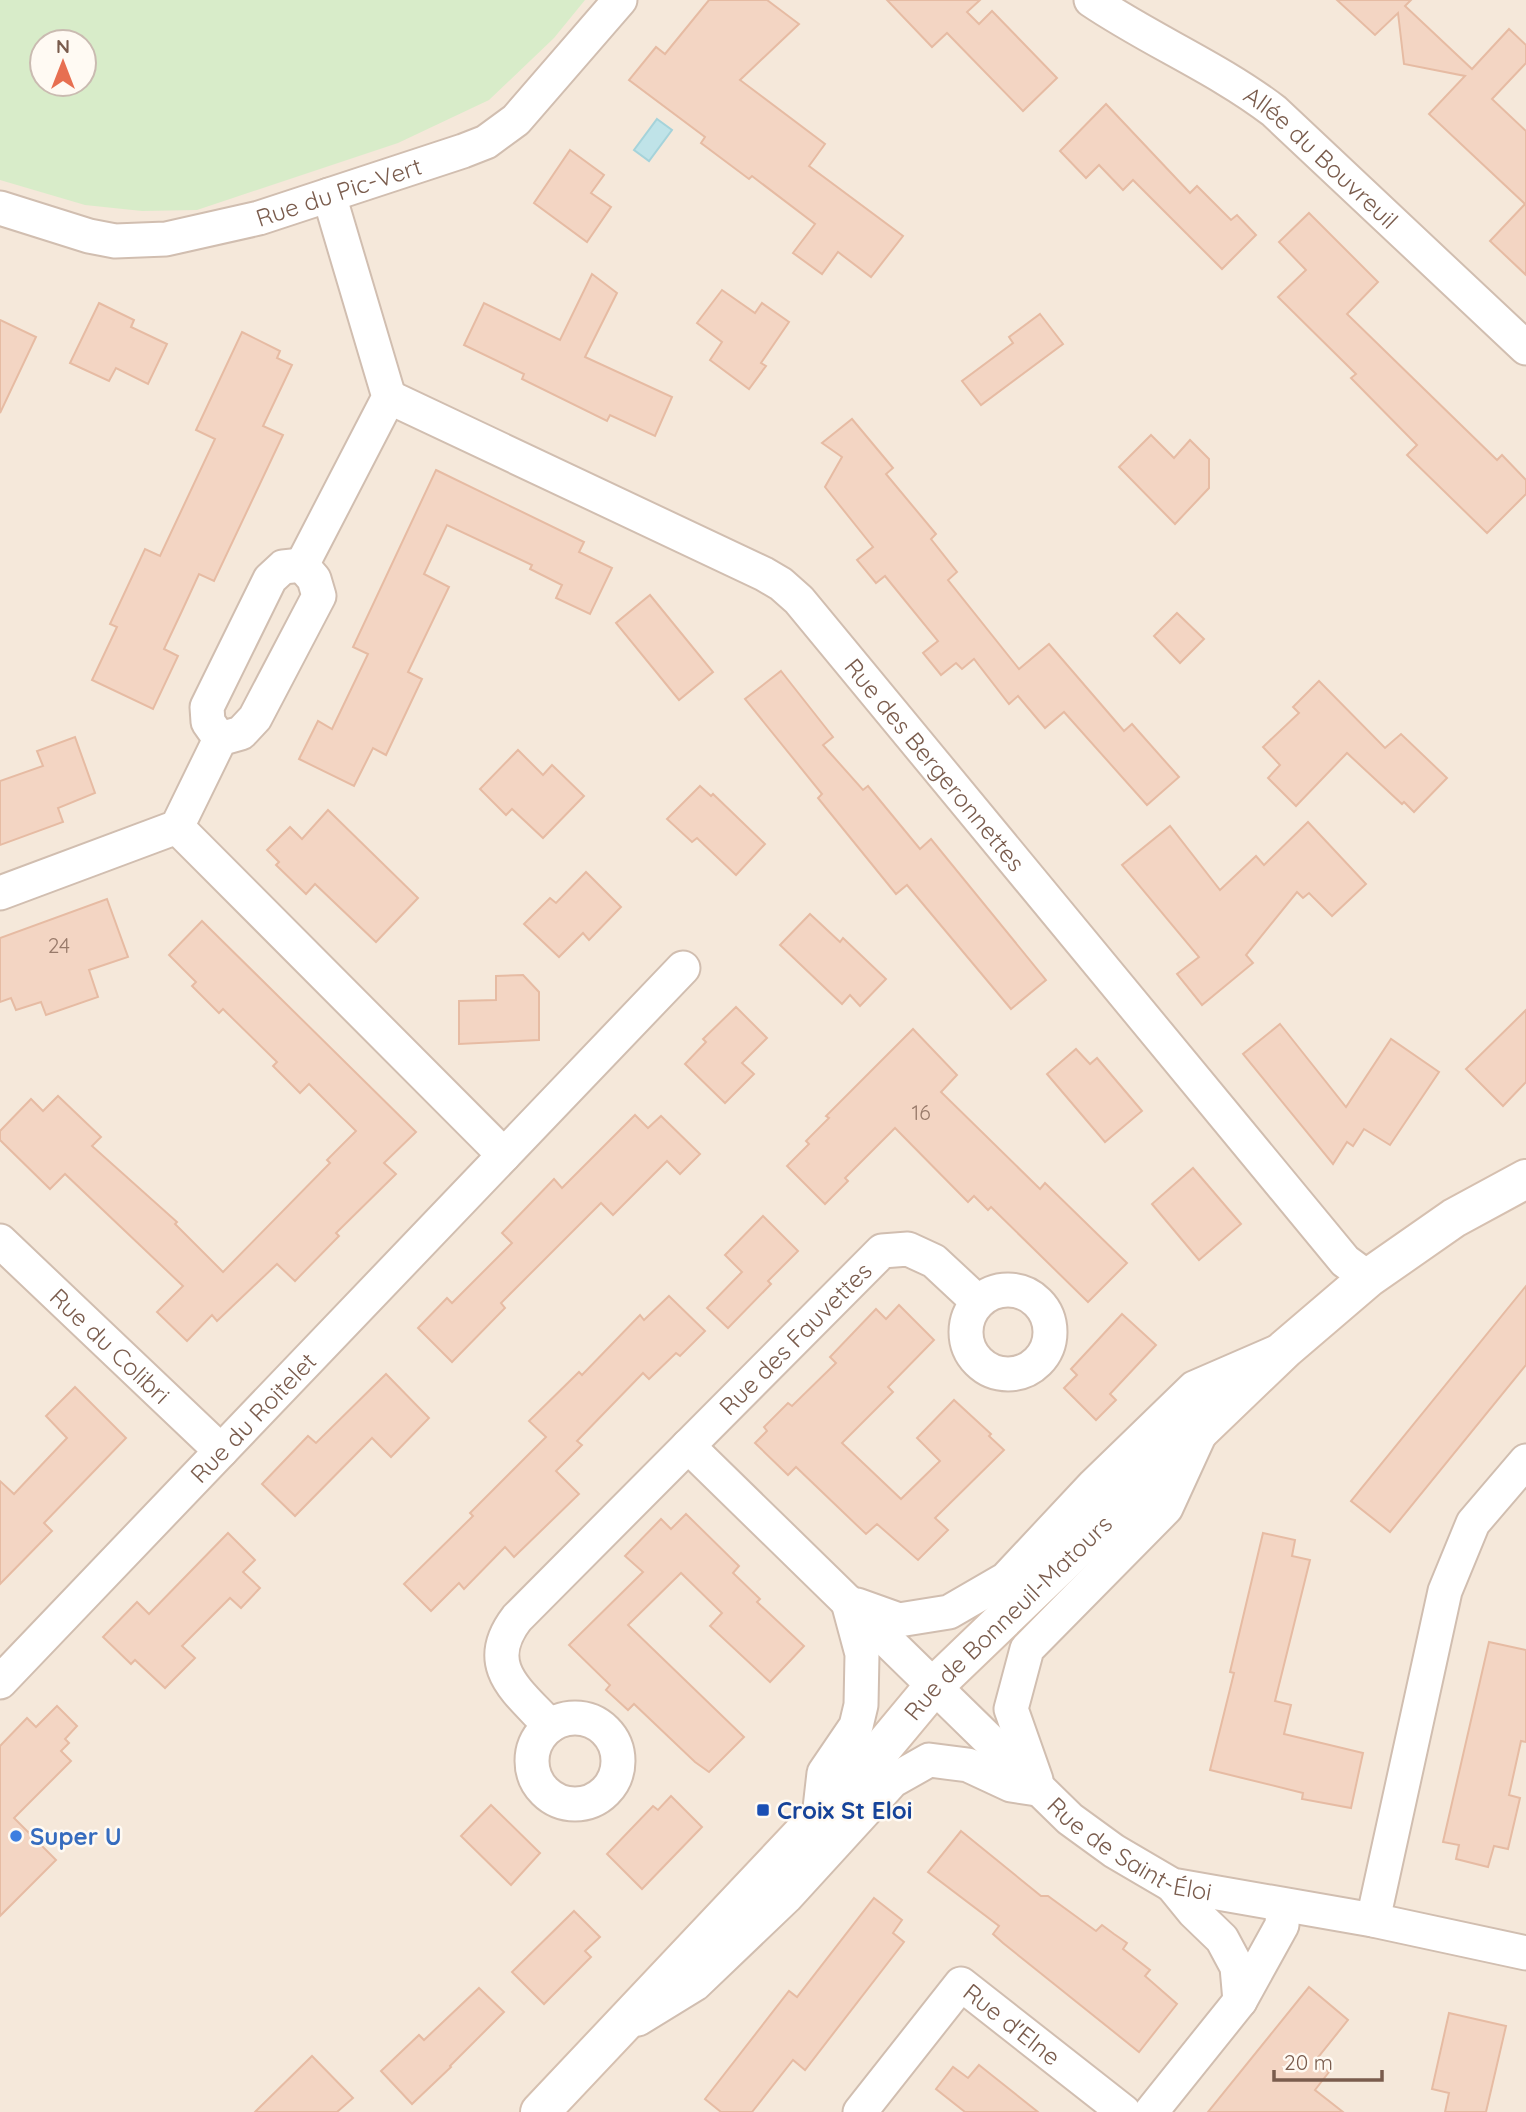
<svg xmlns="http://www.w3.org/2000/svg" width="1526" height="2112" font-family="Quicksand,sans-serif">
	<rect width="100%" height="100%" fill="#fdf6ec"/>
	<path fill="#f5e8da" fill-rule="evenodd" d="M0,0H1526V2112H0ZM42,42H84V84H42Z"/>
	<path fill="#d8ecc9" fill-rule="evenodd" d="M0,0H585L554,38L489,100L398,143L197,210L142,211L85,205L0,180ZM42,42H84V84H42Z"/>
	<polygon fill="#bfe3e8" stroke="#a5d3da" stroke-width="2" points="657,119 672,130 649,161 634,150"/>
	<g fill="#f3d5c3" stroke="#e6bba3" stroke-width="2">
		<polygon points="709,0 767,0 799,24 740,80 825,144 809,166 903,236 871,277 838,252 822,274 793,253 815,224 752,176 749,179 701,143 705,137 629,80 656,47 665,54"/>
		<polygon points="887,0 980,0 967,12 979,24 992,11 1057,78 1023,111 947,33 932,47"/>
		<polygon points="1337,0 1411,0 1405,6 1472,69 1509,29 1526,45 1526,63 1492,99 1526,131 1526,275 1490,241 1525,204 1429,114 1465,76 1404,64 1398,13 1375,35"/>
		<polygon points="1106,104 1190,193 1197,186 1231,220 1237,215 1256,235 1222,269 1133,180 1123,190 1099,165 1086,178 1060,151"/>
		<polygon points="570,150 604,175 591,193 611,207 587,242 534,203"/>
		<polygon points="1309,213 1378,282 1347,314 1497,460 1502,455 1526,480 1526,494 1487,533 1407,455 1417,445 1351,378 1356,374 1278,297 1306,270 1279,242"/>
		<polygon points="592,274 617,293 585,357 672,397 655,436 610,415 607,421 522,379 524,374 464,345 484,303 560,340"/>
		<polygon points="722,290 755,313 762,303 789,322 761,363 766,366 749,389 710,360 722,342 697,323"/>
		<polygon points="99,303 134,320 131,327 167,344 148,384 116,368 109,381 70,363"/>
		<polygon points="1040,314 1063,344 981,405 962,381 1013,343 1009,337"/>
		<polygon points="0,320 36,337 0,413"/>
		<polygon points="242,332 280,351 277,358 292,365 263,426 283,435 214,581 199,574 181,613 164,649 178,656 153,709 92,680 117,627 110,624 145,549 160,556 215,439 196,430"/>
		<polygon points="852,419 893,468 886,474 936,534 931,539 957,572 948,580 1019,669 1049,644 1124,731 1132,724 1179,777 1147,805 1064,712 1045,728 1018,696 1009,704 974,659 962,669 956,663 941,675 923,653 938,641 885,576 876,583 857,560 873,547 825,487 842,457 822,443"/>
		<polygon points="1151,435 1174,458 1190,440 1209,459 1209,488 1175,524 1119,467"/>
		<polygon points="436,470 584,542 579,552 612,568 590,614 556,598 562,585 530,569 532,565 447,525 424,574 449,587 408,672 422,679 386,755 373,748 354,786 299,759 318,721 332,729 368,654 353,647"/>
		<polygon points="650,595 713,672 679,700 616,623"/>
		<polygon points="1177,613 1204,639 1180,663 1154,636"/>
		<polygon points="781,671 833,737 823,745 863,790 868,786 920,849 931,839 1046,980 1011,1009 907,885 896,894 818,798 822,794 745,699"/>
		<polygon points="1319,681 1385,748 1401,734 1447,778 1414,812 1404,802 1402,804 1347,753 1296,806 1268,778 1280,765 1263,747 1299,713 1293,707"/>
		<polygon points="75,737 95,793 58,808 63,822 0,845 0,781 43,766 37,751"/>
		<polygon points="518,750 543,775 552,765 584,796 543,838 512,809 506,815 480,789"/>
		<polygon points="700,786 711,796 713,794 765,844 736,875 697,838 692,842 667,819"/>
		<polygon points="328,810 418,898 376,942 315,884 306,894 276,865 279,862 267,850 290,827 302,839"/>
		<polygon points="1308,822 1366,884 1332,916 1309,893 1303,898 1297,892 1246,955 1253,963 1202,1005 1177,974 1199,957 1122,865 1170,826 1220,890 1256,856 1264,865"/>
		<polygon points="586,872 621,907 589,940 583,933 559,957 524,924 550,898 556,903"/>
		<polygon points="107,899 128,957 89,970 98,997 46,1015 41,1002 16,1010 11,998 0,1002 0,938"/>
		<polygon points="810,914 840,942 843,938 886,979 860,1006 850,995 842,1004 780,945"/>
		<polygon points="202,921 416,1132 384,1163 396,1174 336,1233 339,1236 295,1281 277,1264 217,1321 212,1315 187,1341 157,1312 183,1286 65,1174 50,1189 0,1140 0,1131 31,1099 43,1111 58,1096 101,1137 92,1146 177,1222 175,1224 223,1272 330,1163 327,1160 356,1131 309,1084 300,1093 273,1066 277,1062 223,1009 219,1013 192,986 196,982 169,955"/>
		<polygon points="523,975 539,992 539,1040 459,1044 459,1001 496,1000 496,976"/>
		<polygon points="736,1007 767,1038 742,1063 754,1074 725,1103 685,1064 706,1042 703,1039"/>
		<polygon points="1526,1010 1526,1082 1503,1106 1466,1069"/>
		<polygon points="1280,1024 1346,1107 1391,1039 1439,1072 1390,1145 1364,1129 1353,1146 1347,1142 1333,1164 1243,1054"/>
		<polygon points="913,1029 957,1075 941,1092 1040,1189 1045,1183 1127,1263 1088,1302 991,1207 988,1210 974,1196 968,1202 895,1128 845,1178 848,1181 825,1204 787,1166 809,1144 806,1141 829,1118 826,1116"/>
		<polygon points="1076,1049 1090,1064 1097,1058 1142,1111 1105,1142 1047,1074"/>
		<polygon points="635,1115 648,1128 661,1116 700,1154 680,1174 667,1161 613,1215 601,1203 501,1303 505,1308 452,1362 418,1328 447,1298 452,1303 512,1243 502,1233 554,1179 562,1188"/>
		<polygon points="1193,1168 1241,1224 1199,1260 1152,1204"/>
		<polygon points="763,1216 798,1251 768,1281 771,1284 728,1328 707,1308 742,1272 725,1255"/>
		<polygon points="1526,1286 1526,1365 1390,1532 1351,1501"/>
		<polygon points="669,1296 705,1331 680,1356 676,1353 649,1379 643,1373 577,1441 582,1445 556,1471 579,1494 514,1557 505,1547 464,1589 459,1583 431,1611 404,1584 473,1516 470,1513 546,1437 529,1421 579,1372 582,1375 640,1315 644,1320"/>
		<polygon points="899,1305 934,1340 888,1387 893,1392 842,1443 901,1499 940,1461 917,1438 954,1400 991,1434 989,1436 1004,1450 935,1518 948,1530 918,1560 877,1524 866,1534 796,1467 788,1475 755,1443 767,1431 764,1427 788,1403 792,1406 836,1363 830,1357 876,1309 886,1319"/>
		<polygon points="1122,1314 1156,1345 1110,1394 1116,1400 1096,1420 1064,1388 1077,1375 1071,1369"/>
		<polygon points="386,1374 429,1418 391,1457 372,1438 295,1516 262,1484 308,1436 316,1443"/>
		<polygon points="75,1387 126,1438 44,1523 52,1531 0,1584 0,1481 14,1494 67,1438 46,1416"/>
		<polygon points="686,1514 739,1566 733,1573 760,1599 757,1602 804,1646 770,1682 710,1626 722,1613 681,1573 628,1625 744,1737 709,1772 695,1762 634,1704 628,1710 606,1690 610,1685 569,1645 643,1572 625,1556 661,1519 671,1529"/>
		<polygon points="228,1533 255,1560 243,1572 260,1588 241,1608 230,1598 182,1646 195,1658 165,1688 135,1660 131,1664 103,1637 137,1602 149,1614"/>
		<polygon points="1263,1533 1295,1540 1292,1556 1310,1560 1275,1701 1291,1705 1284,1734 1363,1753 1351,1808 1302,1799 1303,1793 1210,1770 1234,1673 1230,1672"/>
		<polygon points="1489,1642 1526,1650 1526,1742 1521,1741 1509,1795 1520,1798 1508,1849 1494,1846 1488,1867 1456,1859 1459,1845 1443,1842"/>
		<polygon points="57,1706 77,1726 65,1739 69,1743 61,1751 71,1761 14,1818 56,1860 0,1916 0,1746 27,1718 36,1727"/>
		<polygon points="671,1796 702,1827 642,1889 607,1854 653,1806 658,1810"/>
		<polygon points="491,1805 540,1853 511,1885 461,1836"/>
		<polygon points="961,1831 1041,1896 1048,1896 1096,1931 1102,1925 1114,1934 1127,1943 1123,1949 1150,1970 1145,1976 1177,2004 1139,2052 1003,1943 993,1934 999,1926 928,1872"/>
		<polygon points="874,1898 902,1920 893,1933 904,1942 805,2070 793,2060 752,2112 721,2112 705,2099 789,1991 797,1997"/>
		<polygon points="574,1911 600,1937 585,1951 591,1957 544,2004 512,1972"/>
		<polygon points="1309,1987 1348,2020 1315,2061 1329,2072 1315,2090 1343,2112 1208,2112"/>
		<polygon points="479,1988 504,2012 450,2066 451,2067 412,2104 381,2071 419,2035 424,2040"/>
		<polygon points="1449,2013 1506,2026 1486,2112 1445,2112 1449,2093 1432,2089"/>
		<polygon points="312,2056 353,2098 337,2112 255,2112"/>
		<polygon points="979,2065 1038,2112 965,2112 936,2089 953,2067 968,2078"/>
	</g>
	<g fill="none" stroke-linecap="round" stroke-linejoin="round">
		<g stroke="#d1beb0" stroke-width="37">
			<g id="street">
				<path id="s1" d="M1091,0C1150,40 1218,68 1274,111L1526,348"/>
				<path id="s2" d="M0,208L89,236L115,241L166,239L259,218L463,151L486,142L516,120L620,0"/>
				<path id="s3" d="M389,397L764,574L781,584L799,600L1345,1261L1368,1278"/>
				<polyline points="302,565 389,397 329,195"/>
				<polyline points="220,739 208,722 207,707 270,579 283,567 302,565"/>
				<polyline points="177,827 504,1155"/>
				<polyline points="0,893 177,827 220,739 241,733 255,718 319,596 314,579 302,565"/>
				<path id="s4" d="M0,1241L221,1451"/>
				<circle cx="1008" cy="1332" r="42"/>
				<path id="s5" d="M688,1446L1070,1819L1114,1851L1172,1885L1373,1920L1526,1953"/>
				<polyline points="857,1605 899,1620 949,1612 1006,1579 1094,1485 1194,1388 1277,1352"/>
				<path id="s6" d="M0,1682L683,968"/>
				<circle cx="575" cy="1761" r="43"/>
				<path id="s7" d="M550,1726C518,1691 480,1666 517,1618L882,1251L908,1249L934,1261L978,1302"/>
				<polyline points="1036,1780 1011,1709 1027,1649 1166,1508 1199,1436"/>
				<polyline points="819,1817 824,1773 856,1726 861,1705 862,1654 848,1602"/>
				<polyline points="1172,1885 1194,1912 1222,1939 1237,1967 1240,2001"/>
				<polyline points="1373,1920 1445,1591 1473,1523 1526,1461"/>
				<polyline points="638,2019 695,1984 786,1897 892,1781 929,1760 968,1765 1011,1785 1037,1789"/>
				<path id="s8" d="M860,2112L961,1984L1124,2112"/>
				<polyline points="1151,2112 1240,2001 1282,1925 1283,1905"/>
			</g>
		</g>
		<g stroke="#d6c0b0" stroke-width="42">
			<g id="secondary">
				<path id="s9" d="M540,2112L874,1758L934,1686L1285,1349L1368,1278L1454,1218L1526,1179"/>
			</g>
		</g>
		<use href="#street" stroke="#fff" stroke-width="33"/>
		<use href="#secondary" stroke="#fff" stroke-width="38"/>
	</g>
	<rect fill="#1a4fb4" stroke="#fffaf3" stroke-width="2.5" x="756" y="1803" width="14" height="14" rx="3.5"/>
	<circle fill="#3f7fe0" stroke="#fffaf3" stroke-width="2.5" cx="16" cy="1836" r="7"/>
	<g text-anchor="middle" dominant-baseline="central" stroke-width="5" stroke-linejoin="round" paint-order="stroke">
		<g font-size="21" fill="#987a6a">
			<text x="59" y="945">24</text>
			<text x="921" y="1112">16</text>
		</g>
		<g font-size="24" fill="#7a5c4d" stroke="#fffaf3">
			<text stroke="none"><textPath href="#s1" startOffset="280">Allée du Bouvreuil</textPath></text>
			<text stroke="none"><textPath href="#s2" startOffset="350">Rue du Pic-Vert</textPath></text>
			<text stroke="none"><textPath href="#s3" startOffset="672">Rue des Bergeronnettes</textPath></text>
			<text stroke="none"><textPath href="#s7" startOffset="523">Rue des Fauvettes</textPath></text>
			<text stroke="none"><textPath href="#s4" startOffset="152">Rue du Colibri</textPath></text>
			<text stroke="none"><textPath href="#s6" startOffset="366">Rue du Roitelet</textPath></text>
			<text stroke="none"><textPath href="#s9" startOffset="681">Rue de Bonneuil-Matours</textPath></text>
			<text stroke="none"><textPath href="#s5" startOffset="602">Rue de Saint-Éloi</textPath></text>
			<text stroke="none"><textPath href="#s8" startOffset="228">Rue d'Elne</textPath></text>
		</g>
		<g font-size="24" font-weight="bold" fill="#164399" stroke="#fffaf3" text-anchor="start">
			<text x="777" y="1810">Croix St Eloi</text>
		</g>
		<g font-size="24" font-weight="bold" fill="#366cbe" stroke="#fffaf3" text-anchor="start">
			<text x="30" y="1836">Super U</text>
		</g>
	</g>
	<g transform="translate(63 63)"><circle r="33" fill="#fffaf3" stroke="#cabbb1" stroke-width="2"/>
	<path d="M0-5L12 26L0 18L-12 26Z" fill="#e76f51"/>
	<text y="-10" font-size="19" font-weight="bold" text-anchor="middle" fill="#7a5c4d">N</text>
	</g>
	<path d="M1274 2070v10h108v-10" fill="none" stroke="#7a5c4d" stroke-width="3.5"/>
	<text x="1284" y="2070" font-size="21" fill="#7a5c4d" stroke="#fffaf3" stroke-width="5" paint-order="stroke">20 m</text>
</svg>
